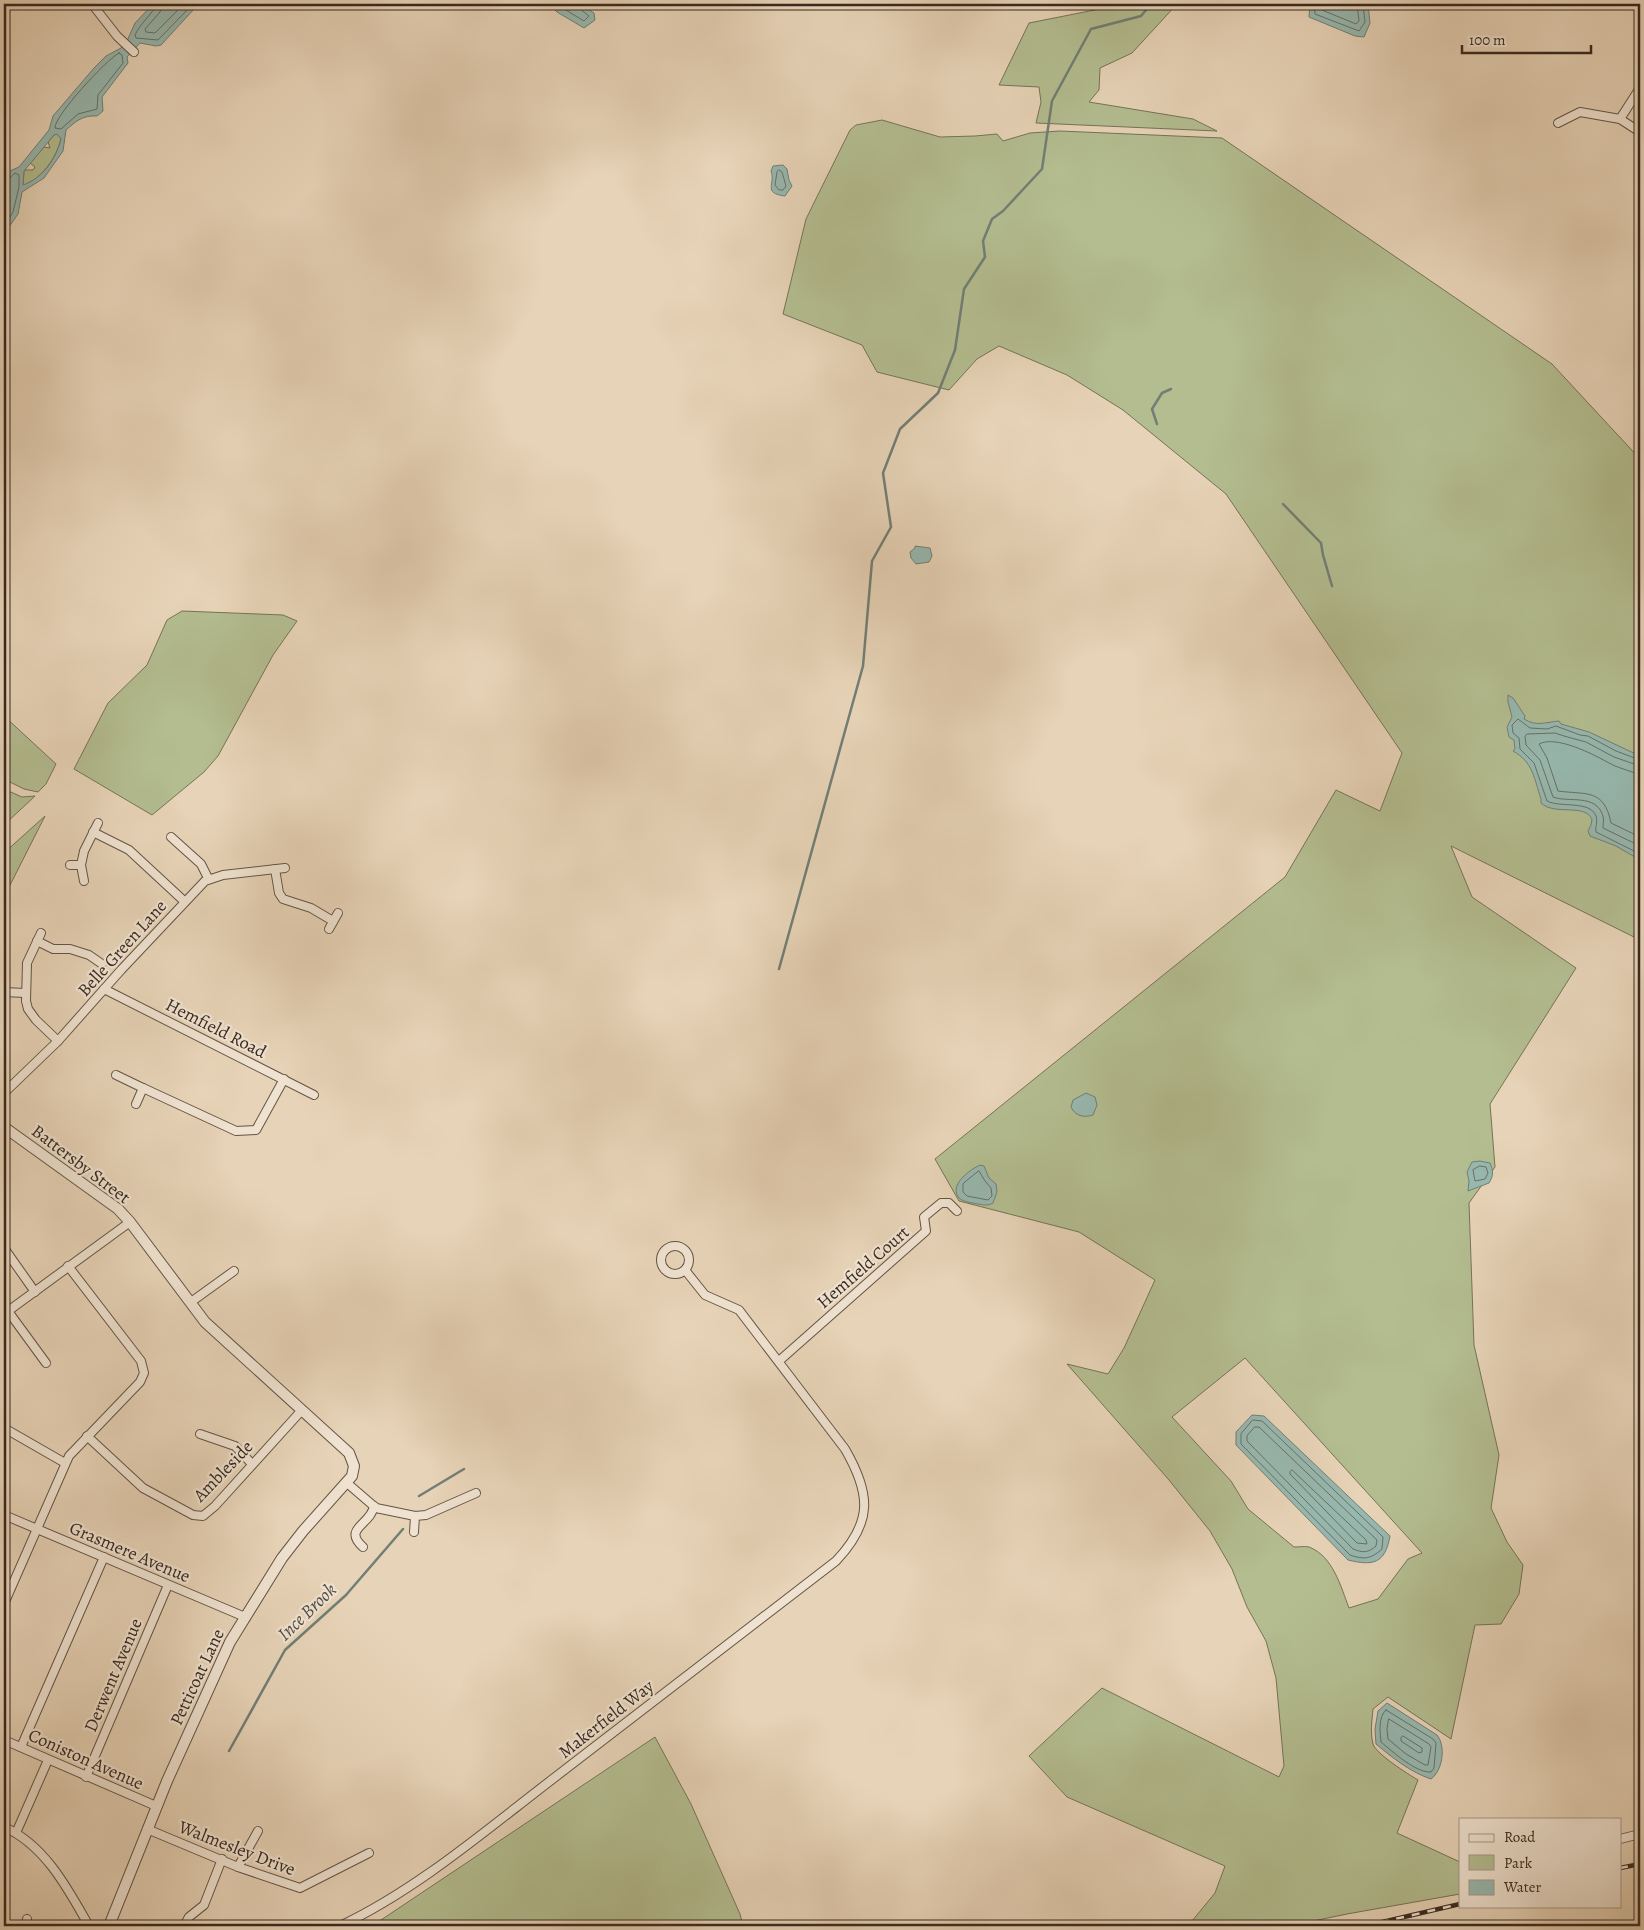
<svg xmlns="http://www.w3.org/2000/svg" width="1644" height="1930" font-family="Alegreya,serif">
	<rect width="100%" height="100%" fill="#e7d3b7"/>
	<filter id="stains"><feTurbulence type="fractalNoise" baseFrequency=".004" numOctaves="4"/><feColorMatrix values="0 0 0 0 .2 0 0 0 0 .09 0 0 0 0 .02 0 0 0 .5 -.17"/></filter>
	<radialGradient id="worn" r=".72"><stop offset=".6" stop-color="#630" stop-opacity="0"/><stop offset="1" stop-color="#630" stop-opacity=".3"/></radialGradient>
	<g fill="#b3bd90" stroke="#767358" fill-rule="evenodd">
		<polygon points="1125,4 1177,4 1132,53 1100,68 1099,90 1089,102 1193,119 1217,131 1036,123 1041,102 1039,87 999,85 1029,23"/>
		<path d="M882,120L940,137L975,136L997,134L1003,141L1030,133L1060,131L1222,138L1552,364L1640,459V940L1451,846L1472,897L1576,968L1490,1104L1495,1167L1469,1203L1474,1345L1499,1455L1491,1508L1507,1542L1523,1565L1519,1594L1501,1624L1475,1625L1451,1739L1388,1697L1373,1709C1372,1721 1370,1732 1373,1744C1376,1754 1408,1774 1418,1780L1397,1833L1460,1862V1894L1347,1914L1289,1926H1188L1215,1893L1225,1866L1067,1797L1029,1756L1102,1688L1279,1777L1284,1766L1276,1678L1266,1641L1247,1607L1232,1569L1210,1531L1169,1480L1067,1364L1108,1374L1124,1348L1155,1280L1079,1232L959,1201L935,1159L1285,877L1336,790L1380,811L1402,753L1226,494L1123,410L1067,375L999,346L977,359L949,390L877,372L862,345L783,314L806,219L850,130L856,125ZM1245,1358L1422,1553L1408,1559L1378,1599L1349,1608C1341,1587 1333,1556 1309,1547C1305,1546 1299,1547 1294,1547L1248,1509L1231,1481L1172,1417Z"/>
		<path d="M58,133L61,139C56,159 42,178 23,186L24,170H33L35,167L30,163L44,147L50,148L48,142L54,135Z"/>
		<polygon points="182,611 283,615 297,621 273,655 218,756 204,772 152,815 74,769 108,703 147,665 167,620"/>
		<polygon points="4,716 56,764 46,784 38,792 24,789 4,779"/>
		<polygon points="4,789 22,797 35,796 4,825"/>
		<polygon points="45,816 4,897 4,853"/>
		<polygon points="655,1737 691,1804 740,1914 743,1926 372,1926"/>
	</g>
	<g fill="#97b8af" stroke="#717f76" fill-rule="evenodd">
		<path d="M153,4H194L195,8L161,45L156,46L140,43L127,57L128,63L102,97L103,111L97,116C83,115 76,121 66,130L63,151L44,178L22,192L18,214L4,234V177L10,171L19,167L49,130L53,116L94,68L106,56L121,48L127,41L135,23ZM57,134L61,139C56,159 43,178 23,185L24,171L54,135Z"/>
		<polygon points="549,4 580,4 594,13 595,20 584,28 557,12"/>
		<polygon points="1310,4 1368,4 1370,23 1364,37 1355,36 1309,17"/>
		<path d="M783,165L787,169L789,180L792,186L785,196C762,193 776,184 771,171L773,166Z"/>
		<polygon points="915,546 930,548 932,556 929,562 916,564 911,558 910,552 915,548"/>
		<path d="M1508,695L1513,698L1525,716L1524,719C1536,727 1547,722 1559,721L1561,724L1589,732L1640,756V860L1616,846L1590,836L1588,831L1591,825L1592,819C1584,803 1555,816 1541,803V799C1534,778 1533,762 1513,751L1515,749L1514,740L1509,737L1507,727L1512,717L1508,702Z"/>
		<path d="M1086,1093L1095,1097L1097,1105L1093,1115C1084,1118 1075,1116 1071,1107L1073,1100Z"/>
		<path d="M1480,1161L1490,1163C1493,1171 1494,1175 1489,1183L1468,1191L1469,1181L1467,1172L1472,1162Z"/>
		<path d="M980,1165L984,1166L989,1178L996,1184L997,1192L993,1203C988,1206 984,1205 978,1204C973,1203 963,1202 959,1198C948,1185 971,1169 980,1165Z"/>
		<path d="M1252,1415L1264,1416L1390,1536C1385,1564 1373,1566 1348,1560L1236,1445V1432Z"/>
		<path d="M1387,1703L1437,1735C1446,1746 1443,1770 1431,1779C1410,1772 1393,1758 1376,1744L1375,1729L1378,1711Z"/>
	</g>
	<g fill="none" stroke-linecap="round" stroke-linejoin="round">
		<g stroke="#687068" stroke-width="1">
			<path d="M156,4C155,12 140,23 135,35L136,38L158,40L189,8L190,4"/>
			<polyline points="162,4 160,12 145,29 146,32 155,33 184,4"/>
			<polyline points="556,4 584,21 589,16 580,9 578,4"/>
			<polyline points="1314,4 1315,14 1359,31 1365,22 1363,4"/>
			<polyline points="1321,4 1322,10 1356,24 1359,21 1357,4"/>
			<path d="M119,53L122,55L123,63L98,95L97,109L78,114L61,129L55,128C54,116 107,59 119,53Z"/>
			<polygon points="779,170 782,172 786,186 783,190 779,190 775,185 777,172"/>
			<polyline points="4,180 8,180 15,173 19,175 19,187 13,212 4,227"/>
			<path d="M1640,760L1616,751L1588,736L1580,735L1556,726L1547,729L1530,728L1518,719L1512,725L1513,733L1519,738L1520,749L1534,763L1547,801C1560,808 1590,800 1596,816C1598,822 1595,827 1596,832L1640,854"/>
			<path d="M1640,766L1614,757L1586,742L1564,736L1555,733L1527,734L1525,736L1526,745L1540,760L1553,797C1568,803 1596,793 1603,816C1604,820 1603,824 1603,828L1640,846"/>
			<path d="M1640,774L1632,772C1624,769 1616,767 1609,763C1593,754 1556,735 1539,744L1547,758L1558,791C1586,795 1604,788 1611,823L1640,837"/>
			<polygon points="1480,1166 1486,1167 1488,1173 1485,1179 1475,1181 1473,1170"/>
			<polygon points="979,1171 985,1181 991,1188 992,1196 988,1200 967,1196 963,1192 963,1184"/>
			<path d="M1253,1420L1262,1421L1383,1537L1382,1549C1371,1559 1364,1560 1350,1555L1241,1444V1434Z"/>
			<path d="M1255,1427H1259L1377,1540L1376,1546C1368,1553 1363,1553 1353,1549L1247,1441V1436Z"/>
			<polygon points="1292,1470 1366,1540 1367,1544 1357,1543 1290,1474 1290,1472"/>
			<path d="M1386,1710L1433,1739L1436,1743L1434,1768L1431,1772C1416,1773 1393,1752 1381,1742C1380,1732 1378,1717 1386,1710Z"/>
			<polygon points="1389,1719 1429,1744 1431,1747 1428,1765 1425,1765 1406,1754 1388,1739 1387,1729"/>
			<polygon points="1403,1736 1422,1748 1422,1752 1419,1753 1401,1741 1401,1738"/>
		</g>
		<g stroke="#717f76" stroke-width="2.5">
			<polyline points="1157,424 1152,409 1162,393 1171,389"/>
			<polyline points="1283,504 1321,543 1323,555 1332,586"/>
			<polyline points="779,969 863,666 872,561 891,527 883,473 900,429 938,393 955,350 964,289 985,257 983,241 992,219 1003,211 1042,169 1052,101 1091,29 1141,16 1151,4"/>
			<polyline points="419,1496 464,1469"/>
			<polyline points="229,1751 285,1650 346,1595 403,1529"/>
		</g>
		<g stroke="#645446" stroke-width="10">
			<g id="minor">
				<polyline points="92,4 117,36 134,52"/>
				<polyline points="1620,119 1640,88"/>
				<polyline points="1558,123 1580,112 1620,119 1640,132"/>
				<polyline points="93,832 129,850 184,901"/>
				<polyline points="171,837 201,864 208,878"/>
				<polyline points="70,865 81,865 84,881"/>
				<polyline points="81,865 84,851 98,823"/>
				<polyline points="275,869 279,893 283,899 311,908 333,921"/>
				<polyline points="329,929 338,913"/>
				<polyline points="41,933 27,963 26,1001 28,1009 36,1020 58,1041"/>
				<polyline points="37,941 53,949 70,949 89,955 102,964"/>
				<polyline points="104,989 314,1095"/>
				<polyline points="4,992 25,993"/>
				<polyline points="116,1075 143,1088 136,1104"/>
				<polyline points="143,1088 236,1131 256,1130 284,1079"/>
				<polyline points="4,1093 58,1041 121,970 205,881 223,875 285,868"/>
				<circle cx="675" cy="1260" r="14"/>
				<polyline points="4,1248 35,1292"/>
				<polyline points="191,1302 234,1271"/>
				<polyline points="8,1311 46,1363"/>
				<polyline points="4,1314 130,1222"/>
				<polyline points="779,1361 926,1231 924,1217 941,1203 949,1203 957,1211"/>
				<polyline points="4,1428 65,1463"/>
				<polyline points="200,1434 235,1446 252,1464"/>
				<polyline points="87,1436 143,1488 193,1515 203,1516 215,1506 302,1410"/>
				<polyline points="347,1483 376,1508 415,1516 426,1515 476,1493"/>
				<polyline points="4,1515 245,1617"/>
				<polyline points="414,1532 415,1516"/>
				<path d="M363,1547C342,1528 371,1525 374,1506"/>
				<polyline points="4,1604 69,1456 140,1382 144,1373 141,1361 68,1266"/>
				<polyline points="4,1740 156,1806"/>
				<polyline points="21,1747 104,1557"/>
				<polyline points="86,1777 168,1585"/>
				<path d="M4,1827C45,1845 68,1889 89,1926"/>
				<polyline points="147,1829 238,1867 300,1888 369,1853"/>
				<polyline points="16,1833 48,1760"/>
				<polyline points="1620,1839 1640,1834"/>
				<polyline points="238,1867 258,1831"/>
				<polyline points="26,1926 27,1919"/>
				<polyline points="184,1926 189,1917 204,1905 222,1859"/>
				<path d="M340,1926C418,1889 486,1830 554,1778C648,1705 742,1633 836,1561C873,1522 871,1494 845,1449L739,1310L705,1295L685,1270"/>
			</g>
		</g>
		<g stroke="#645446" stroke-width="12">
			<polyline id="tertiary" points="4,1127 118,1209 130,1222 205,1322 349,1453 354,1466 352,1476 303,1531 282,1558 230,1642 167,1781 109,1926"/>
		</g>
		<use href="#minor" stroke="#efe2d0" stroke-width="8"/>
		<use href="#tertiary" stroke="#efe2d0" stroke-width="10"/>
		<g stroke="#382920" stroke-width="4.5">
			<g id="rail">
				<polyline points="1620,1868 1640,1864"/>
				<polyline points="1365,1926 1460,1904"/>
			</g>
		</g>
		<use href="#rail" stroke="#efe2d0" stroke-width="2.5" stroke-dasharray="8" stroke-linecap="butt"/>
	</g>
	<g text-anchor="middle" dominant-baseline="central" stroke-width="4.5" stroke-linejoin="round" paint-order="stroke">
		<g font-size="18" fill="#382920" stroke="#efe2d0">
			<text transform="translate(122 948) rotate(-48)">Belle Green Lane</text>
			<text transform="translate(216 1028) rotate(27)">Hemfield Road</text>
			<text transform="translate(81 1164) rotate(37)">Battersby Street</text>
			<text transform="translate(863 1267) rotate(-41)">Hemfield Court</text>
			<text transform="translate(223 1471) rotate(-46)">Ambleside</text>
			<text transform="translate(130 1552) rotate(23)">Grasmere Avenue</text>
			<text transform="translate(113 1675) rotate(-67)">Derwent Avenue</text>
			<text transform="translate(197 1677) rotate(-65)">Petticoat Lane</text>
			<text transform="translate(606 1719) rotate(-38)">Makerfield Way</text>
			<text transform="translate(86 1759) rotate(24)">Coniston Avenue</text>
			<text transform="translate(237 1848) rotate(21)">Walmesley Drive</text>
		</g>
		<g font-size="19" font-style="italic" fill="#504d44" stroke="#efe2d0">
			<text transform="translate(307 1612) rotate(-44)">Ince Brook</text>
		</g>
	</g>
	<rect width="1644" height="1930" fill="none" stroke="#e7d3b7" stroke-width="20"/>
	<rect x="5" y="5" width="1634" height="1920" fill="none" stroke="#382920" stroke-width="2.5"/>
	<rect x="10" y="10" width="1624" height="1910" fill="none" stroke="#382920"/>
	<rect x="1459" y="1818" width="162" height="90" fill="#efe2d0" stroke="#a6988a"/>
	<rect x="1469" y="1834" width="25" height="8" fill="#efe2d0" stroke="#a6988a"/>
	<text x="1504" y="1842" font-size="15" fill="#382920">Road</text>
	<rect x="1469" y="1855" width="25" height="15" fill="#b3bd90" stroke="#a6988a"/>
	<text x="1504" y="1868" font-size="15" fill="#382920">Park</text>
	<rect x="1469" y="1880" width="25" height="15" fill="#97b8af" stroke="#a6988a"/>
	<text x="1504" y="1892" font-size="15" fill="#382920">Water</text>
	<path d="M1462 45v8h129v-8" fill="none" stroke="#382920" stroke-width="2.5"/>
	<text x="1469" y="45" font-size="15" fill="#382920" stroke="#efe2d0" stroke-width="4" paint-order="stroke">100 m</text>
	<rect width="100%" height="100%" filter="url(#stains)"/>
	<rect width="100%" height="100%" fill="url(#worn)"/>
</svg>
